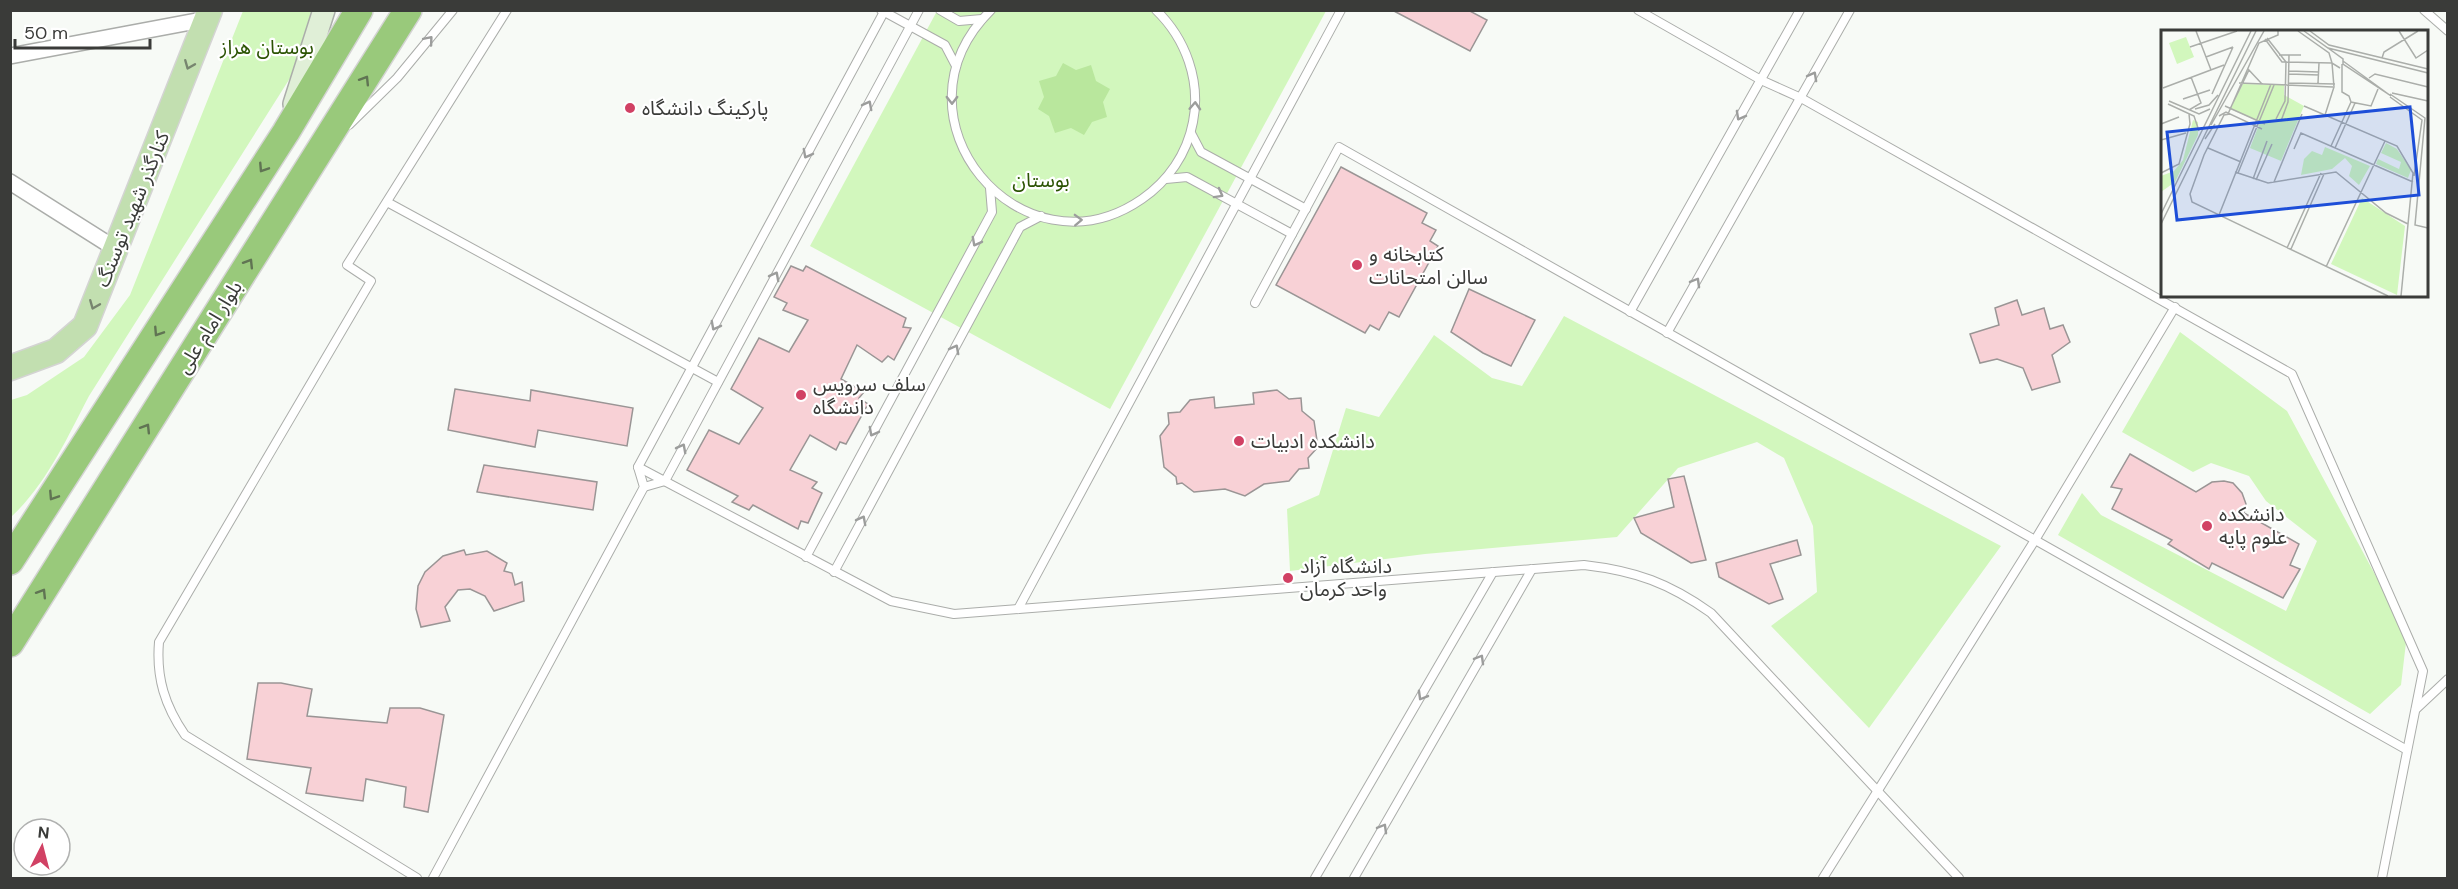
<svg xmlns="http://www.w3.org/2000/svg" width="2458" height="889" font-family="'DM Sans','Noto Sans Arabic',sans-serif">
	<rect width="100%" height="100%" fill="#f7faf6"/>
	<g fill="#d2f7bd">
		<path d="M243,11H313L304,56L89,396C67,438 46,485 11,517V400L27,395L84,357L130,295Z"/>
		<polygon points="937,11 1326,11 1110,409 810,246"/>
		<polygon points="1564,316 2001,546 1869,728 1771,626 1817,592 1813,526 1784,458 1757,442 1678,468 1617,537 1425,554 1290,571 1287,509 1319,495 1346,408 1379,417 1434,335 1492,378 1522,386"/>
		<polygon points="2180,332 2287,411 2407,634 2401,685 2370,714 2058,535 2082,493 2101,515 2286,611 2317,541 2266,501 2249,476 2211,463 2193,472 2122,432"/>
	</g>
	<polygon fill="#b9e79d" points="1063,63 1076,70 1091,65 1096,81 1110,89 1103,102 1107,117 1092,122 1084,135 1071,128 1055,133 1049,116 1038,109 1044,97 1039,81 1056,76"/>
	<g fill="#f8d1d6" stroke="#9a9595" stroke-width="1.5">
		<polygon points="1392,10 1468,10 1487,20 1470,51"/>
		<polygon points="1341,167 1427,213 1422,223 1436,230 1430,241 1438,246 1399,317 1389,312 1379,330 1370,325 1365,333 1276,285"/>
		<polygon points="791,266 803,271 806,266 906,318 903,327 911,328 894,360 888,356 882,362 857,345 841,379 864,392 859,398 868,404 846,444 840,442 836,450 810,435 790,470 817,482 812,488 822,493 808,523 801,521 798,529 753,505 749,510 732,502 738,496 687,470 709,430 739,444 763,408 731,389 759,338 789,352 808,320 783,310 787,303 774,297"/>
		<polygon points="1469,289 1535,320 1511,366 1483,353 1451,332"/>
		<polygon points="2017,300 2022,315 2044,308 2050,329 2063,325 2070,342 2052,355 2060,382 2032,390 2023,368 1997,359 1980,363 1970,334 1999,325 1995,308"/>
		<polygon points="455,389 530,401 531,390 633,408 627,446 538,430 535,447 448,430"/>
		<polygon points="1277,390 1289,399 1301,398 1302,411 1314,421 1318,447 1308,458 1309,468 1299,469 1289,481 1264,484 1245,496 1225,489 1194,492 1182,483 1177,484 1176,477 1164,467 1160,436 1169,424 1168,413 1180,412 1190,400 1214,397 1215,408 1254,404 1253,393"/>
		<polygon points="2130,454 2196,492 2212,482 2224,481 2233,483 2242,493 2246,504 2244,513 2299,544 2290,565 2300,569 2283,598 2212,563 2209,569 2168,544 2172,540 2112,509 2122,489 2111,487"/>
		<polygon points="484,465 597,482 593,510 477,492"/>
		<polygon points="1684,476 1706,560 1691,563 1641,533 1634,518 1674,507 1668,479"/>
		<polygon points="1797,540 1801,555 1770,564 1783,599 1769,604 1719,577 1716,563"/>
		<polygon points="464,550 466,555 487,551 507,563 504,571 512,573 515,585 522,582 524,601 494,611 485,596 470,589 458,590 445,607 450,621 421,627 416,609 418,586 425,572 443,556"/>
		<polygon points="258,683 281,683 312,689 307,716 387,723 390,708 420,708 444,715 428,812 404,807 406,787 366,779 363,801 306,793 311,768 247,759"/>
	</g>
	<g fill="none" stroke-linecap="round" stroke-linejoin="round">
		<g stroke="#abadaa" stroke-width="10">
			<g id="lane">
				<polyline points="881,10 945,45 956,66"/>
				<polyline points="940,10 959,21 982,19"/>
				<path d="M991,10C882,118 1022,282 1142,199C1168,181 1187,154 1193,122C1201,81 1186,39 1156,10"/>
				<polyline points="1638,10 1761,80 1801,98 2292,374 2423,671 2382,878"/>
				<polyline points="2424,10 2448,31"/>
				<polyline points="349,125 397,78 453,10"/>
				<polyline points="1191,133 1201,152 1306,209"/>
				<polyline points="1166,179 1187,177 1292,234"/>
				<polyline points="387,202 718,382"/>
				<polyline points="1255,303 1339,147 2407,750"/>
				<polyline points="1630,312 1800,10"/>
				<polyline points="1667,333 1850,10"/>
				<path d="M638,467L891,601L954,614L1584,565C1636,571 1669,583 1711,613L1959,878"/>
				<polyline points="644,487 665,481 919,10"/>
				<polyline points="806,557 992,212 990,188"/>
				<polyline points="834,572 1020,227 1041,216"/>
				<polyline points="1018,609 1341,10"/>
				<polyline points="2416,709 2448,679"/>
				<path d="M417,878L185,735C165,706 156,678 159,642L371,281L347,265L507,10"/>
				<polyline points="433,878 644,487 638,467 885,10"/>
				<polyline points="1315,878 1493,572"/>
				<polyline points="1354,878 1532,569"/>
				<polyline points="1823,878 2035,540 2175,307"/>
			</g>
		</g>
		<g stroke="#abadaa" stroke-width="18">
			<g id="street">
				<polyline points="10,56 207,19"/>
				<polyline points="10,182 116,249"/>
			</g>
		</g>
		<g stroke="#abadaa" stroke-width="24">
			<polyline id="secondary" points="294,104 324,10"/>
		</g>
		<g stroke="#d4d4d3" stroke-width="27">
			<polyline id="primary" points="10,368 56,351 85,326 210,10"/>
		</g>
		<g stroke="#d4d4d3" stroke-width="30">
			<g id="highway">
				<polyline points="10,561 286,132 359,10"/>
				<polyline points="10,643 408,10"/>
			</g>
		</g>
		<use href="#lane" stroke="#fff" stroke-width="8"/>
		<use href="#street" stroke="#fff" stroke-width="15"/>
		<use href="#secondary" stroke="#e0efd7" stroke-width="21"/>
		<use href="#primary" stroke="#c2dfb0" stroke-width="24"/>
		<use href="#highway" stroke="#99c97b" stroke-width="27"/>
	</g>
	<defs><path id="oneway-chevron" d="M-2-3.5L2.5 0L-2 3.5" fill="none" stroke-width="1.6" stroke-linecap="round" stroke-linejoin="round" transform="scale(1.5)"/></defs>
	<g stroke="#9c9d9c">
		<use href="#oneway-chevron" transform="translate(429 40) rotate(-50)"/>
		<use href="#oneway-chevron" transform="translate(1813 76) rotate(-61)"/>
		<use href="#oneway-chevron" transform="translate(952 100) rotate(90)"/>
		<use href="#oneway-chevron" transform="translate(868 105) rotate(-62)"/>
		<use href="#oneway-chevron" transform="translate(1195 106) rotate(-87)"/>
		<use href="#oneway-chevron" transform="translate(1740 116) rotate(119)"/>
		<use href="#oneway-chevron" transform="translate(807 154) rotate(118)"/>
		<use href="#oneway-chevron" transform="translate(1219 194) rotate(29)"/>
		<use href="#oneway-chevron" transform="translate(1078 220) rotate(-2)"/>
		<use href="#oneway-chevron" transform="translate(976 242) rotate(118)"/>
		<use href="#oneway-chevron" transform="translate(775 276) rotate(-62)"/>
		<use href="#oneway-chevron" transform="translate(1696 282) rotate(-60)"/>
		<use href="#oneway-chevron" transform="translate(715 326) rotate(118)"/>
		<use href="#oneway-chevron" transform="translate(955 349) rotate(-62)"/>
		<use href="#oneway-chevron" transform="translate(873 432) rotate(118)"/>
		<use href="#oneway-chevron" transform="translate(682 448) rotate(-62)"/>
		<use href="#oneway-chevron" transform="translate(862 520) rotate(-62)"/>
		<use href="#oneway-chevron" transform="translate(1480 659) rotate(-60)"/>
		<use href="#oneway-chevron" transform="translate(1422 696) rotate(120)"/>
		<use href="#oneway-chevron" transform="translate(1383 828) rotate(-60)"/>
	</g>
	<g stroke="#77856f">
		<use href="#oneway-chevron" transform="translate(189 65) rotate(112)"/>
		<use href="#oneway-chevron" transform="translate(94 305) rotate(112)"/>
	</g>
	<g stroke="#607453">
		<use href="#oneway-chevron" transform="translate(365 80) rotate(-58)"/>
		<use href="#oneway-chevron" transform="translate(263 168) rotate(123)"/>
		<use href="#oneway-chevron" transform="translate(249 263) rotate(-58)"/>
		<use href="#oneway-chevron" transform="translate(158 332) rotate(123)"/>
		<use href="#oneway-chevron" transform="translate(146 428) rotate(-58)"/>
		<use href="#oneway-chevron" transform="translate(53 496) rotate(123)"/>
		<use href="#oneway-chevron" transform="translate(42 593) rotate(-58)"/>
	</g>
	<g fill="#d14164" stroke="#fff" stroke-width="2">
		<circle cx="630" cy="108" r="6"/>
		<circle cx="1357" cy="265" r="6"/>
		<circle cx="801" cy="395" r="6"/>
		<circle cx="1239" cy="441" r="6"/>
		<circle cx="2207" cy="526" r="6"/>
		<circle cx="1288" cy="578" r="6"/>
	</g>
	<g text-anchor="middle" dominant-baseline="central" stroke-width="4.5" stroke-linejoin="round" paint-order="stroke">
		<g font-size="20" fill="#2b5303" stroke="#fff">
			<text x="267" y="47">بوستان هراز</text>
			<text x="1041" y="180">بوستان</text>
		</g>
		<g font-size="20" fill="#3a3b39" stroke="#fff" text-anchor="start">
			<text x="642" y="108">پارکینگ دانشگاه</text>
			<text x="1369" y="254">کتابخانه و<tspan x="1369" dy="23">سالن امتحانات</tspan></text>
			<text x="813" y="384">سلف سرویس<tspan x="813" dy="23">دانشگاه</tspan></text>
			<text x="1251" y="441">دانشکده ادبیات</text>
			<text x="2219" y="514">دانشکده<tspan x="2219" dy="23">علوم پایه</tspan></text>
			<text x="1300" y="566">دانشگاه آزاد<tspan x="1300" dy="23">واحد کرمان</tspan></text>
		</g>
		<g font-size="20" fill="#3a3b39" stroke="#fff">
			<text transform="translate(132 209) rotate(-68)">کنارگذر شهید توسنگ</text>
			<text transform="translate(209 327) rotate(-58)">بلوار امام علی</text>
		</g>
	</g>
	<g transform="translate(2161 30)">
		<rect width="267" height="267" fill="#f7faf6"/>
		<path d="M25,7L33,27L16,34L8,13ZM82,54L123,55V65L143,76L120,131L89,118L99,92L69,79ZM32,90L37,92V105L14,152L0,162V146L13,141L22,130ZM225,113L236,119L250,140L247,148L215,134L217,129L238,139L240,132L220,123ZM164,117L209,136L198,155L188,146L191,136L184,128L171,139L140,145L143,129L151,121L161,125ZM201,168L244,196L236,265L170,234Z" fill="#d2f7bd"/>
		<path fill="none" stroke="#abaeaa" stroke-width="1.5" d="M35,1L50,40M137,1L168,23L171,33L173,57L164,85M143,1L167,18L267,43M149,1L168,15L267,39M238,1L255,28L267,20M106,8L125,32L124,71L115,89M104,9L121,32L171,33L179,38M29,17L76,1M167,18L182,29V34L230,66L182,31M118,25H140M45,27L72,17M221,28L223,22L257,1M181,34V62L188,66L190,72L210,76L217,59M87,39L101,54M128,41L158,42M128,44L158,45M208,48L214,44L267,57M78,53L172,57M128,53L174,54M157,53L158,33M2,58L63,35M231,63L267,71M51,64L72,17M229,64L264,88L254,195L267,198M229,67L261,90L253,146M22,69L49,60M8,71L38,84L49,79M7,74L33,86L38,101M64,76L104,94M143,76L236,116L252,143L240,266M34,79L48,75L57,65M69,79L88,40M28,80L40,73L30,47M67,84L98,13L117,5V1M69,84L63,85L43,125L29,164L31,172L227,266M58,86L65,82L101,99M120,91L127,72L128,25M0,94L18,87M50,95L103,1M44,109L54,94M0,110L25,103M170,116L190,72M47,118L80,132M174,118L194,73M133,119L140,103L252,152M74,142L107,153L175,142L225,183L247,194M0,143L18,134L29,94L28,84M77,143L113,55M92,149L106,111M95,150L111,114M113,152L141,84M0,184L90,1M58,185L110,54M0,194L95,1M126,218L160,143M130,219L163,144M165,237L224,111"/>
		<path fill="#1d4ed8" fill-opacity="0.15" stroke="#1d4ed8" stroke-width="3" d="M249,77L258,165L16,190L6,102Z"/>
		<rect width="267" height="267" fill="none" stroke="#3a3b39" stroke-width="3"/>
	</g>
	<rect width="2458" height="889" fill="none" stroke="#3a3b39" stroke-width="24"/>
	<g transform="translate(42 847) rotate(6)"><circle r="28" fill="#ffffff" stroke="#b0b1b0" stroke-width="1.5"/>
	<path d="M0-4.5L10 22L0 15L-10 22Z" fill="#d14164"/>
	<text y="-9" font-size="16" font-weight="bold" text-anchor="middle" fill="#3a3b39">N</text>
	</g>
	<path d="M15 39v9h135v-9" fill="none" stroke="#3a3b39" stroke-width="3"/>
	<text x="24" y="39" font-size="18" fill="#3a3b39" stroke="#ffffff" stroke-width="4.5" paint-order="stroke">50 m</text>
</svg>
